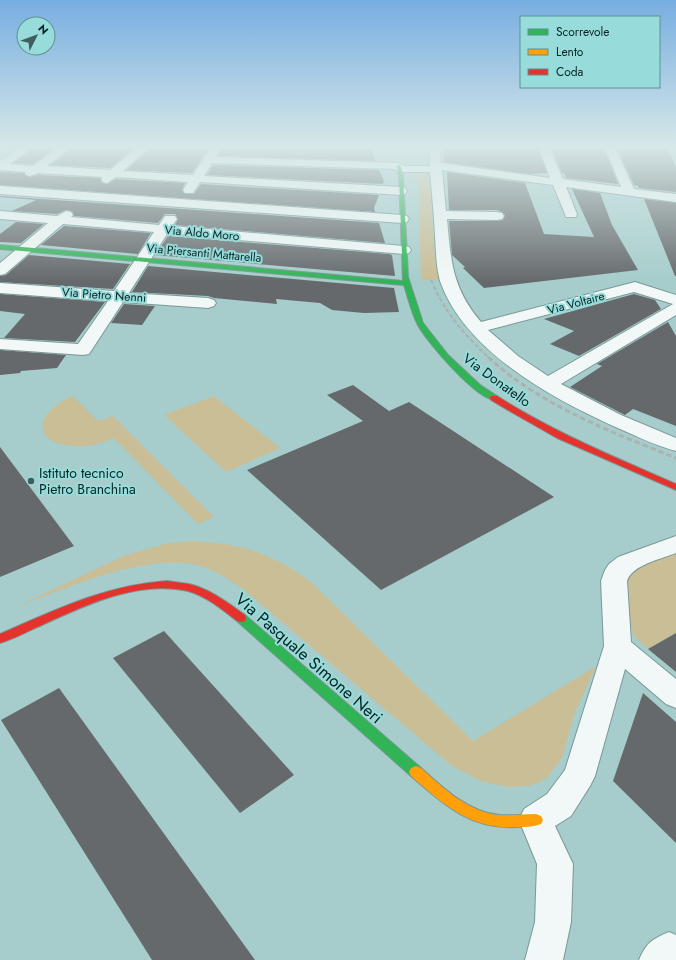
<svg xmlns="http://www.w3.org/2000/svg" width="676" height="960" font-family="Jost,sans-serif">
	<rect width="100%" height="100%" fill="#a6cdcb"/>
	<g fill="#c9be96">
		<polygon points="419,171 429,172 435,260 440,280 421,280 418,173"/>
		<path d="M73,396L98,421L113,416L214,517L198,524L114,438C102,443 91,447 78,446C29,445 34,412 73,396Z"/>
		<polygon points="214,396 280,448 226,472 164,415"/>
		<path d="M193,541C239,543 274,554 311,582L473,741L596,666L574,715L562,758L546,779L529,786L508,787L481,781L452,766L243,589C229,580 216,570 200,566C145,552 68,588 16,607L123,556L168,543Z"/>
		<polygon points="676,550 676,633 648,649 634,636 627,619 626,580 638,565"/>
	</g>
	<g fill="#65696c">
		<polygon points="33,148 56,148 33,164 14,163"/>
		<polygon points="71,148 135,148 110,168 51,165"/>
		<polygon points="149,148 209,148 192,173 127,170"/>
		<polygon points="222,148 370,148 376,161 218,156"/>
		<polygon points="443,148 538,148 547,173 529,174 444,162"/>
		<polygon points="551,148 604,148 618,184 566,178 564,173 562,173"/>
		<polygon points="617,148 668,148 676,168 676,192 639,188 638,186 634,185"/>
		<polygon points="213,165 379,170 384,181 383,184 207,175"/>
		<polygon points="0,172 24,173 26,176 30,177 38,175 100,178 102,183 107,184 116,179 185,183 182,189 185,194 194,194 201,184 379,195 374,208 375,212 0,185"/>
		<polygon points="447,172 525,183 544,234 594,237 572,189 600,193 612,225 638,270 484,288 463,268 465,267 452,255 449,221 497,221 503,220 505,215 502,212 497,210 449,210"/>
		<polygon points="0,196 379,223 385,243 175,225 178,219 175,214 165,214 158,223 74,216 72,211 66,210 57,214 12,211 36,200 0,197"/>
		<polygon points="644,199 676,203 676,276 675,276"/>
		<polygon points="16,222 44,224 21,243 0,242 0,234"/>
		<polygon points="64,226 151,233 138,254 41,245"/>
		<polygon points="168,236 389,254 392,255 395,276 155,255"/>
		<polygon points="29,255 130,264 113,289 0,282 0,276 6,275"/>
		<polygon points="148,266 394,288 399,312 364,313 332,310 320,303 276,299 277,304 214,298 208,296 132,292"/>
		<polygon points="0,294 105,302 75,342 4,338 25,314 0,311"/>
		<polygon points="634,294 655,300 661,309 579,356 550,344 574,331 544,319"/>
		<polygon points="124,304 155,306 142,325 111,323"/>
		<polygon points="668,322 676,336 676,426 633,409 625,415 570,387 602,366 597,364"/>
		<polygon points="0,350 66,355 57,368 21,371 20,373 0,375"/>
		<polygon points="353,385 389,411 409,402 554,497 381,590 247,470 363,421 327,395"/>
		<polygon points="0,447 74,546 0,577"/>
		<polygon points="164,631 294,775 240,813 113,658"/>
		<polygon points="676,633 676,672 648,649"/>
		<polygon points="59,688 255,960 152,960 1,720"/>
		<polygon points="643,693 676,722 676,843 613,781"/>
	</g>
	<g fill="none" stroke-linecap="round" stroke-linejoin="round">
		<g stroke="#799896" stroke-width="2">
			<g id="street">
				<path d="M19,148H31L10,164L33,166L58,148H70L47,166L110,170L137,148H148L123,171L193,175L211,148H221L216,157L399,163L404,166H430L429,148H439L441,163L550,178L539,148H549L563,179L621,187L605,148H615L634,189L676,194V202L566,187L577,214L576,217H566L565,214L553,185L442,170L446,211L497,212L502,213L504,216L502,219L497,220L447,219C451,261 452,288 481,322L635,282L676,295V315L561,384L621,415L676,438V451C657,446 638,437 620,429C554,400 465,352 440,281C436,267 436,251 435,236C434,215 432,194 430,172H400L394,169L212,163L204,176L401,187L405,188L407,191L405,194L401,195L200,182L193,193H185L183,190L188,182L116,177L107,183L103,182L101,179L103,177L38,173L30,176L26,175L25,172L0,170V161ZM634,292L673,304L548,376L518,356L488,330Z"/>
				<polygon points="0,186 402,215 407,216 409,219 407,222 402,223 0,194"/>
				<polygon points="0,211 57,216 66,211 71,212 73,215 71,217 159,225 165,216 175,216 177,219 172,226 404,246 409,247 411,250 409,253 404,254 167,234 129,293 208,298 214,300 216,303 214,306 208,308 123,302 89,354 83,355 0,349 0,339 78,344 108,301 0,293 0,283 114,291 154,232 63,224 5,274 0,275 0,263 48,223 0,219"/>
				<path d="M676,536V553C661,559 632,565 627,581L631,642L676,679V708L666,704L625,669L595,776L590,786L571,816L555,826L573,864L571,922L563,960H525L535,922L537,864L519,820L524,809L547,794L565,770L604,646L601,581L605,570L609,564L618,557Z"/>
				<path d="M669,932L676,935V960H639C646,943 652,939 669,932Z"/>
			</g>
		</g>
		<g stroke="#799896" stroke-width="2">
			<g id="fast">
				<path d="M399,165L401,166L403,177L408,277L423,323L448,355L480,385L497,396L498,398L497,400C479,403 424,339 417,323C411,311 408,297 404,285L0,249V245L403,281L399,177L397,166Z"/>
				<polygon points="241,614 245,615 421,768 423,772 421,776 416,778 411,776 237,621 236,618 237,615"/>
			</g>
		</g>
		<g stroke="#799896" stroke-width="2">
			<path id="slow" d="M416,766L421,768C443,788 468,812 499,815C511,816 524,814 536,814L541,816L543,820L541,824C533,827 525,827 516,827C471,830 443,804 411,776L409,772L411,768Z"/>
		</g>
		<g stroke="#799896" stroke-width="2">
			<g id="jam">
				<path d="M491,396H497C553,432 615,457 676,484V490L557,438L513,413L491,400L490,398Z"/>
				<path d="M167,581C174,582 182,583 189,584C210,589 228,603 245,615L246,618L245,621L241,622L237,621C223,610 206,596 188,591C138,580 86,605 42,625C28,631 14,639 0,643V634C55,610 106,585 167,581Z"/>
			</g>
		</g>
		<use href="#street" fill="#f2f8f7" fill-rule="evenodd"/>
		<use href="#fast" fill="#30b455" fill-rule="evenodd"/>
		<use href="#slow" fill="#ff9f0a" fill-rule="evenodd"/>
		<use href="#jam" fill="#e5322d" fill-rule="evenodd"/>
		<path stroke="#a9b3b2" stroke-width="2" stroke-dasharray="4.5 2" stroke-linecap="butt" d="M431,280C445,313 464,334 489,358"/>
		<path stroke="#a9b3b2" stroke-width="3" stroke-dasharray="5.5 3" stroke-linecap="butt" d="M488,357C540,405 611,432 676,458"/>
	</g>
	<linearGradient id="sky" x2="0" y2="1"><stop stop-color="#77aee1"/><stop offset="0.52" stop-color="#d7e8e8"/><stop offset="1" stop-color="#d7e8e8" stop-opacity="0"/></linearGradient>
	<rect width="676" height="282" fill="url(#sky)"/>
	<circle fill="#3f5f5e" stroke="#97dcda" stroke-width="1.5" cx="31" cy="481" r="4"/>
	<g text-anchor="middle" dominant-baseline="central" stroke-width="4" stroke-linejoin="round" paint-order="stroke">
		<g font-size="12" fill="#072424" stroke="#97dcda">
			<text transform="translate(202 233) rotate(5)">Via Aldo Moro</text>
			<text transform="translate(204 253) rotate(5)">Via Piersanti Mattarella</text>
			<text transform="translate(104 295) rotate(4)">Via Pietro Nenni</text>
			<text transform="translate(576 303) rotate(-15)">Via Voltaire</text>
		</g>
		<g font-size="14" fill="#072424" stroke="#97dcda">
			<text transform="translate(497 380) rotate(36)">Via Donatello</text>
		</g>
		<g font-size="14" fill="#072424" stroke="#97dcda" text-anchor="start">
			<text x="39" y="473">Istituto tecnico<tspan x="39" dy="16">Pietro Branchina</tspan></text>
		</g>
		<g font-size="17" fill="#072424" stroke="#97dcda">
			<text transform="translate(309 658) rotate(41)">Via Pasquale Simone Neri</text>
		</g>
	</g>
	<rect x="520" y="16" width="140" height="72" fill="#97dcda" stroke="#5d9291"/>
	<rect x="528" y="29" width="20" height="6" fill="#30b455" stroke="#5d9291"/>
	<text x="556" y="36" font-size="12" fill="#072424">Scorrevole</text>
	<rect x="528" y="49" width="20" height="6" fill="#ff9f0a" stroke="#5d9291"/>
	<text x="556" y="56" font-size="12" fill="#072424">Lento</text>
	<rect x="528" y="69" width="20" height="6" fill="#e5322d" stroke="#5d9291"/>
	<text x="556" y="76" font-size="12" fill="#072424">Coda</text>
	<g transform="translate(36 36) rotate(48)"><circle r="19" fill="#97dcda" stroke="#5d9291"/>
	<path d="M0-3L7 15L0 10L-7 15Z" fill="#3f5f5e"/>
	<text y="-6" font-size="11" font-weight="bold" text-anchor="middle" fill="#072424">N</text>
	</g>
</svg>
